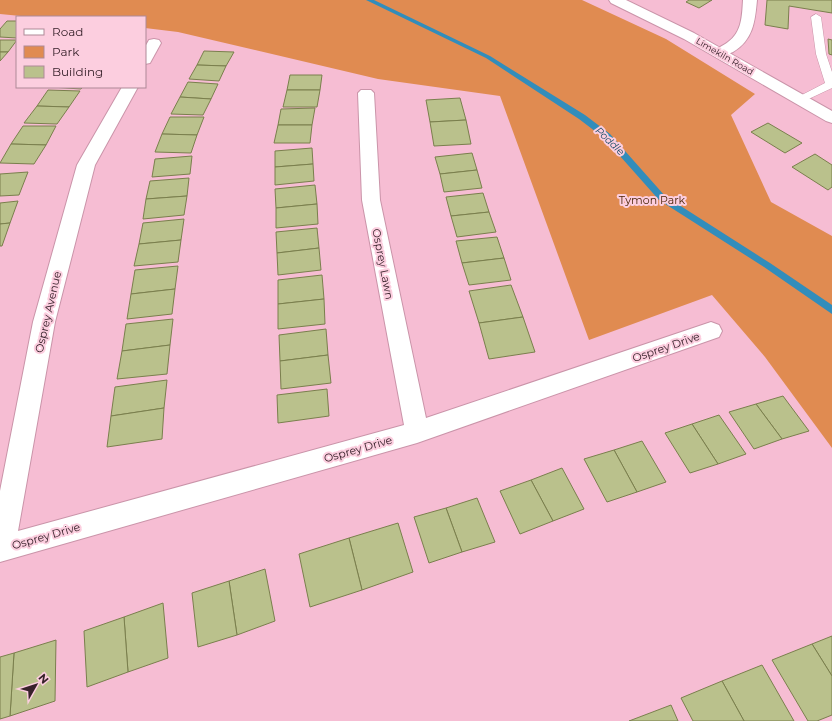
<svg xmlns="http://www.w3.org/2000/svg" width="832" height="721" font-family="Montserrat,sans-serif">
	<rect width="100%" height="100%" fill="#f6bdd3"/>
	<polygon fill="#e08b51" points="0,0 582,0 666,39 755,94 731,115 771,202 832,236 832,448 765,357 712,295 589,340 500,96 378,79 178,32 145,28 145,17 31,17 0,14"/>
	<g fill="none" stroke-linecap="round" stroke-linejoin="round">
		<polygon fill="#328dbb" fill-rule="evenodd" points="366,0 374,0 490,56 585,115 610,134 665,196 770,263 832,305 832,314 764,267 659,200 604,138 579,119 486,58"/>
	</g>
	<g fill="#bac18c" stroke="#7a7f4d">
		<polygon points="689,0 712,0 699,8 686,2"/>
		<polygon points="767,0 832,0 832,13 789,6 788,29 765,25"/>
		<polygon points="7,21 17,21 17,38 0,37 0,29"/>
		<polygon points="828,39 832,40 832,55 829,54"/>
		<polygon points="0,40 17,40 8,52 0,52"/>
		<polygon points="204,51 234,52 226,66 197,65"/>
		<polygon points="0,52 8,52 0,61"/>
		<polygon points="197,65 226,66 219,81 189,79"/>
		<polygon points="290,75 322,75 320,90 287,90"/>
		<polygon points="188,82 218,84 211,99 180,97"/>
		<polygon points="51,87 83,87 81,89"/>
		<polygon points="48,90 80,91 69,107 37,106"/>
		<polygon points="287,90 320,90 317,107 283,107"/>
		<polygon points="180,97 211,99 203,115 171,114"/>
		<polygon points="460,98 466,120 430,122 426,100"/>
		<polygon points="37,106 69,107 57,124 24,123"/>
		<polygon points="315,108 312,125 278,125 281,109"/>
		<polygon points="170,117 204,117 197,135 162,134"/>
		<polygon points="466,120 471,144 434,146 430,122"/>
		<polygon points="768,123 802,143 785,153 751,132"/>
		<polygon points="278,125 312,125 310,143 274,143"/>
		<polygon points="23,126 56,126 46,145 11,144"/>
		<polygon points="162,134 197,135 191,153 155,152"/>
		<polygon points="11,144 46,145 34,164 0,163"/>
		<polygon points="312,148 313,164 275,167 275,151"/>
		<polygon points="472,153 477,170 440,174 435,157"/>
		<polygon points="815,154 832,165 832,187 828,190 792,167"/>
		<polygon points="192,156 190,174 152,177 155,159"/>
		<polygon points="313,164 314,181 275,185 275,167"/>
		<polygon points="477,170 482,188 444,192 440,174"/>
		<polygon points="28,172 19,195 0,196 0,174"/>
		<polygon points="189,178 187,196 146,199 150,181"/>
		<polygon points="315,185 317,204 276,208 275,189"/>
		<polygon points="483,193 489,212 451,216 446,197"/>
		<polygon points="187,196 184,215 143,219 146,199"/>
		<polygon points="18,201 10,223 0,224 0,203"/>
		<polygon points="317,204 318,224 276,228 276,208"/>
		<polygon points="489,212 496,232 457,237 451,216"/>
		<polygon points="184,219 181,240 139,244 143,223"/>
		<polygon points="10,223 2,246 0,246 0,224"/>
		<polygon points="317,228 319,248 277,253 276,232"/>
		<polygon points="497,237 504,258 462,263 456,241"/>
		<polygon points="181,240 178,262 134,266 139,244"/>
		<polygon points="319,248 321,270 278,275 277,253"/>
		<polygon points="504,258 511,280 469,285 462,263"/>
		<polygon points="178,266 175,289 131,294 135,270"/>
		<polygon points="322,275 324,299 278,304 278,280"/>
		<polygon points="511,285 523,317 479,323 469,291"/>
		<polygon points="175,289 172,314 127,319 131,294"/>
		<polygon points="324,299 325,324 278,329 278,304"/>
		<polygon points="523,317 535,352 489,359 479,323"/>
		<polygon points="173,319 170,345 122,351 126,324"/>
		<polygon points="326,329 328,355 280,361 279,335"/>
		<polygon points="170,345 167,374 117,379 122,351"/>
		<polygon points="328,355 331,383 281,389 280,361"/>
		<polygon points="167,380 164,408 111,416 115,387"/>
		<polygon points="327,389 329,416 278,423 277,395"/>
		<polygon points="783,396 809,431 782,439 756,404"/>
		<polygon points="756,404 782,439 754,449 729,412"/>
		<polygon points="164,408 162,439 107,447 111,416"/>
		<polygon points="719,415 746,454 718,464 692,424"/>
		<polygon points="692,424 718,464 690,473 665,433"/>
		<polygon points="642,441 666,482 637,492 614,450"/>
		<polygon points="614,450 637,492 607,502 584,459"/>
		<polygon points="562,468 584,509 553,521 531,480"/>
		<polygon points="531,480 553,521 520,534 500,491"/>
		<polygon points="477,498 495,542 462,552 446,508"/>
		<polygon points="446,508 462,552 429,563 414,517"/>
		<polygon points="398,523 413,572 362,590 349,538"/>
		<polygon points="349,538 362,590 310,607 299,554"/>
		<polygon points="265,569 275,621 237,635 229,581"/>
		<polygon points="229,581 237,635 198,647 192,593"/>
		<polygon points="163,603 168,658 128,672 124,617"/>
		<polygon points="124,617 128,672 87,687 84,631"/>
		<polygon points="832,636 832,676 812,644"/>
		<polygon points="56,640 55,701 10,716 14,653"/>
		<polygon points="812,644 832,676 832,715 817,721 808,721 772,660"/>
		<polygon points="14,653 10,716 0,719 0,657"/>
		<polygon points="762,665 794,721 744,721 722,681"/>
		<polygon points="722,681 744,721 693,721 681,698"/>
		<polygon points="671,705 678,721 629,721"/>
	</g>
	<g fill="none" stroke-linecap="round" stroke-linejoin="round">
		<g stroke="#ca94a9" stroke-width="1">
			<polygon id="lane" points="816,14 821,17 826,54 832,72 832,88 800,103 795,100 796,98 825,83 816,54 811,17"/>
		</g>
		<g stroke="#ca94a9" stroke-width="2">
			<g id="street">
				<path d="M743,0H757C755,22 753,40 733,52C726,55 722,58 715,56L713,53C716,48 723,46 728,42C742,32 742,16 743,0Z"/>
				<polygon points="154,39 159,40 161,43 150,63 145,64 145,47 149,40"/>
				<polygon points="122,87 138,87 95,165 55,322 18,531 404,425 362,200 358,93 361,90 371,90 374,93 380,200 426,418 711,322 719,325 722,331 719,337 417,443 0,562 0,491 33,322 77,165"/>
			</g>
		</g>
		<g stroke="#ca94a9" stroke-width="2">
			<polygon id="secondary" points="609,0 626,0 694,33 832,111 832,123 826,121 684,39 611,3"/>
		</g>
		<use href="#lane" fill="#fff" fill-rule="evenodd"/>
		<use href="#street" fill="#fff" fill-rule="evenodd"/>
		<use href="#secondary" fill="#fff" fill-rule="evenodd"/>
	</g>
	<g text-anchor="middle" dominant-baseline="central" stroke-width="4" stroke-linejoin="round" paint-order="stroke">
		<g font-size="9" fill="#38222b" stroke="#fccedf">
			<text transform="translate(725 56) rotate(30)">Limekiln Road</text>
		</g>
		<g font-size="10" font-style="italic" fill="#164b65" stroke="#fccedf">
			<text transform="translate(610 141) rotate(44)">Poddle</text>
		</g>
		<g font-size="11" fill="#4a2407" stroke="#fccedf">
			<text x="652" y="200">Tymon Park</text>
		</g>
		<g font-size="11" fill="#38222b" stroke="#fccedf">
			<text transform="translate(383 264) rotate(79)">Osprey Lawn</text>
			<text transform="translate(48 312) rotate(-77)">Osprey Avenue</text>
			<text transform="translate(666 347) rotate(-19)">Osprey Drive</text>
			<text transform="translate(358 449) rotate(-16)">Osprey Drive</text>
			<text transform="translate(46 536) rotate(-16)">Osprey Drive</text>
		</g>
	</g>
	<rect x="16" y="16" width="130" height="72" fill="#fccedf" stroke="#ae8997"/>
	<rect x="24" y="29" width="20" height="6" fill="#ffffff" stroke="#ae8997"/>
	<text x="52" y="36" font-size="12" fill="#38222b">Road</text>
	<rect x="24" y="46" width="20" height="12" fill="#e08b51" stroke="#ae8997"/>
	<text x="52" y="56" font-size="12" fill="#38222b">Park</text>
	<rect x="24" y="66" width="20" height="12" fill="#bac18c" stroke="#ae8997"/>
	<text x="52" y="76" font-size="12" fill="#38222b">Building</text>
	<g transform="translate(36 685) rotate(51)" stroke="#fccedf" stroke-width="3" paint-order="stroke">
	<path d="M0-3L7 15L0 10L-7 15Z" fill="#38222b"/>
	<text y="-6" font-size="11" font-weight="bold" text-anchor="middle" fill="#38222b">N</text>
	</g>
</svg>
